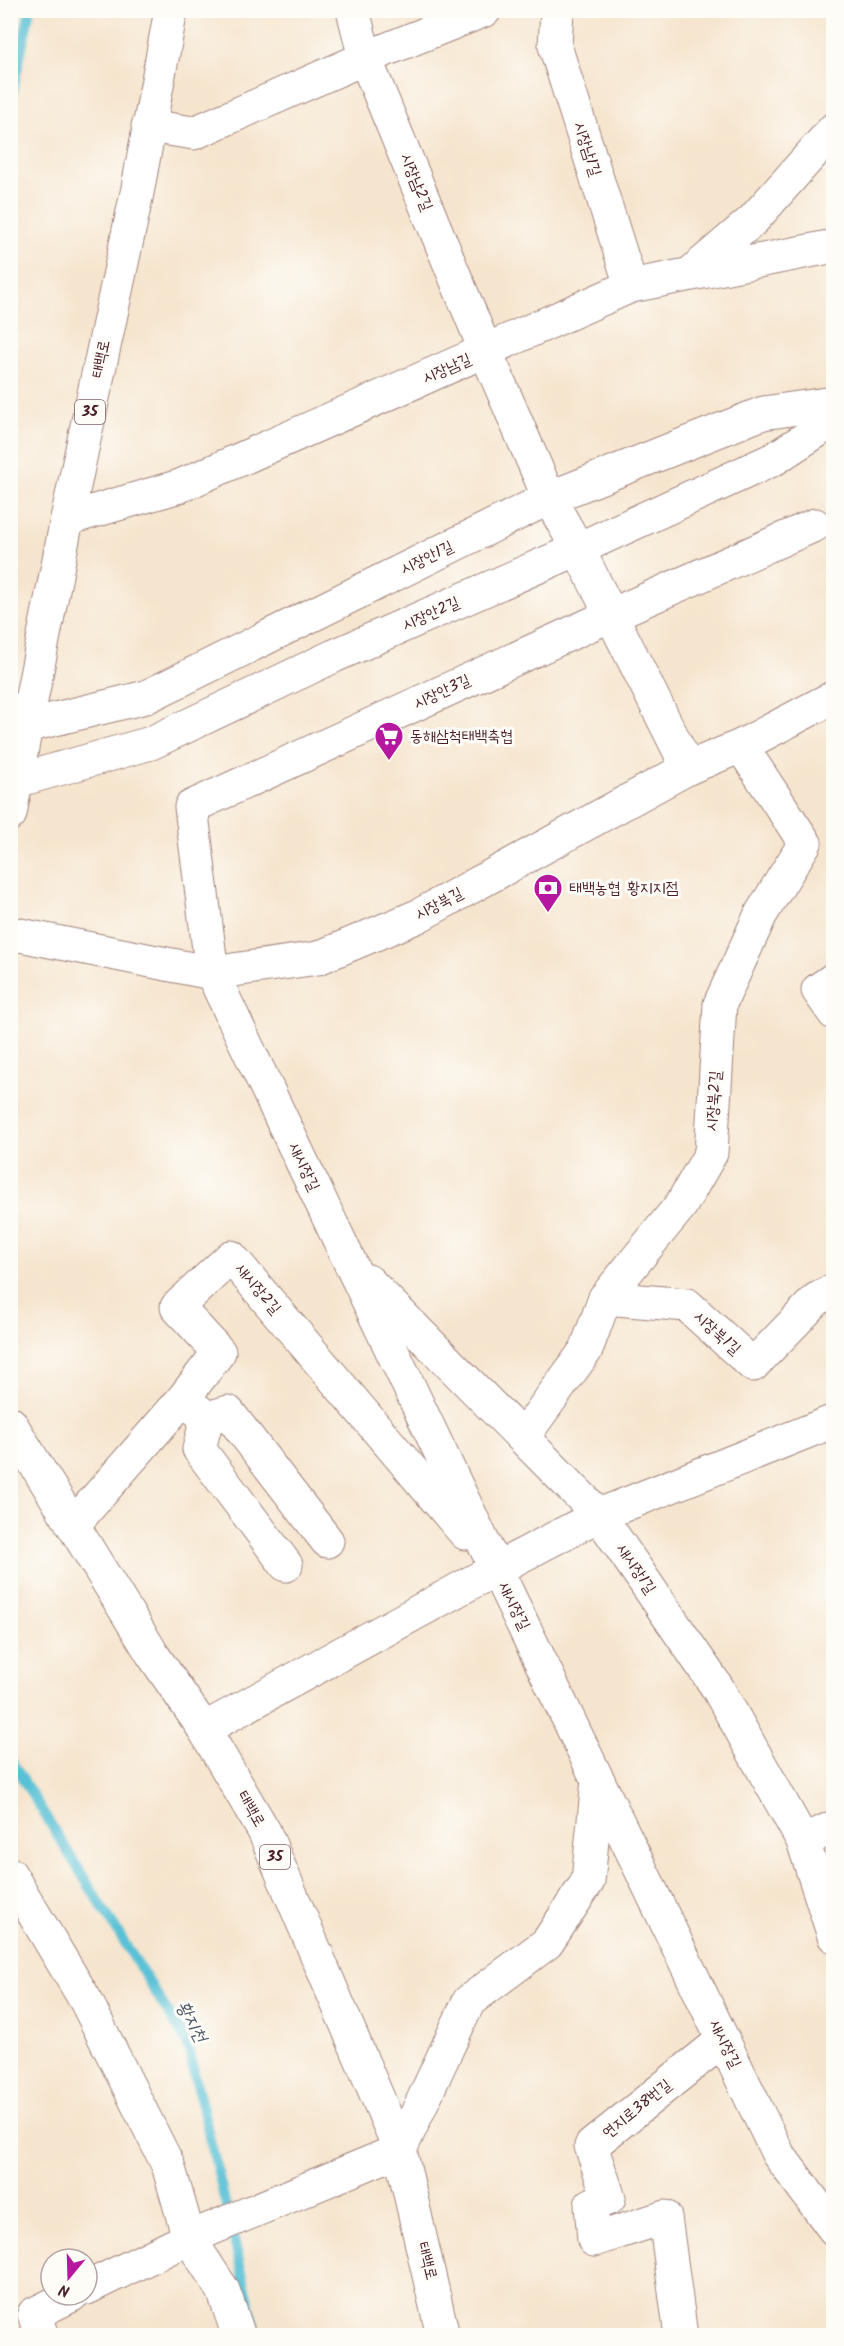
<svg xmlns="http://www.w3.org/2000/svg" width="844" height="2346" font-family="Kalam,'Poor Story',sans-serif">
	<rect width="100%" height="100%" fill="#fdfcf7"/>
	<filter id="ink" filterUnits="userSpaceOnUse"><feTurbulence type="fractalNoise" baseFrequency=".0167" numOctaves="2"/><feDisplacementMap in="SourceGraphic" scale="12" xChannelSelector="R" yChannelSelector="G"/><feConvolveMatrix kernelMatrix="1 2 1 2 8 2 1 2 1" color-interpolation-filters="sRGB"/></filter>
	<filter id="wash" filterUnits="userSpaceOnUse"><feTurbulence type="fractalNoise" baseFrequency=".008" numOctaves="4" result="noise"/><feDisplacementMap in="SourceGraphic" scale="24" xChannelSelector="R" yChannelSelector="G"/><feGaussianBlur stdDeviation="1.35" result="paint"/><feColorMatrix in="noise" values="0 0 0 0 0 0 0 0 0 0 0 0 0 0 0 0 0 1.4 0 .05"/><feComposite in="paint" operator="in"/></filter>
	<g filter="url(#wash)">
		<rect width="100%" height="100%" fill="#f6e5ce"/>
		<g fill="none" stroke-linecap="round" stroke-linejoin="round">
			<g stroke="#59c1d6" stroke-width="10">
				<polyline points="10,103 30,10"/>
				<polyline points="10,1759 187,2043 257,2336"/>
			</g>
		</g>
	</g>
	<g filter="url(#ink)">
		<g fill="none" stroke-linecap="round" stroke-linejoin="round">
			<g stroke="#a0827c" stroke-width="35">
				<g id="minor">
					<polyline points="353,10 365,58 486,352 549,498 578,549 688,768"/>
					<polyline points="557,10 555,46 631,286"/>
					<polyline points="148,126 194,133 365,58 485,10"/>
					<polyline points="691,273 753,220 834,129"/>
					<polyline points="67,519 180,486 631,286 834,246"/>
					<polyline points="815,525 611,615 191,807 212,973 496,1569 778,2154 834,2229"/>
					<polyline points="26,726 146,697 549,498 763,413 834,403"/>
					<polyline points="16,781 151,743 334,656 578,549 774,459 834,420"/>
					<polyline points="10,933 212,973 318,958 418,916 688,768 741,746 834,697"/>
					<polyline points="834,979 818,990 834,1013"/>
					<polyline points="368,1281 599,1515 717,1687 803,1841 834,1936"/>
					<polyline points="605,1298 687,1305 753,1365 817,1299 834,1290"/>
					<polyline points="183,1399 207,1418 228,1412 327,1541"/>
					<polyline points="207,1418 199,1449 286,1565"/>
					<polyline points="523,1437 586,1350 605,1298 681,1205 711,1153 720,1004 761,914 805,843 741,746"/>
					<polyline points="73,1525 183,1399 219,1352 177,1307 231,1257 465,1533"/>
					<polyline points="204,1729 496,1569 599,1515 834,1421"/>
					<polyline points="803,1841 834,1827"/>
					<polyline points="10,1874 86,2001 168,2165 189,2238 223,2290 239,2336"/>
					<polyline points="87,2288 189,2238 400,2150 469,2001 547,1943 588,1881 598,1780"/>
					<polyline points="42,2336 34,2314 72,2295"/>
					<polyline points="681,2336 665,2217 594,2240 591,2205 609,2198 591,2146 723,2040"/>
				</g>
			</g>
			<g stroke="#a0827c" stroke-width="35">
				<g id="major">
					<polyline points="10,814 26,726 67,519 137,193 171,10"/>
					<polyline points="10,1423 153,1655 204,1729 264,1831 400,2150 443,2336"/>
				</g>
			</g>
			<use href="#minor" stroke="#fff" stroke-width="33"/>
			<use href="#major" stroke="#fff" stroke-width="33"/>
		</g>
	</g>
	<defs>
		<g id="supermarket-pin" transform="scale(1.5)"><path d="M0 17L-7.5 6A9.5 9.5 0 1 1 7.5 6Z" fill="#b5179e" stroke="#fdfcf7"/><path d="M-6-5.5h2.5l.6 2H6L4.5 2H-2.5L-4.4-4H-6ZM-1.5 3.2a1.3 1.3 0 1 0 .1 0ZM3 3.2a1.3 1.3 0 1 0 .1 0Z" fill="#fff"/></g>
		<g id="bank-pin" transform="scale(1.5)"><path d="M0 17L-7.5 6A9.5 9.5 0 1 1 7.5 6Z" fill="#b5179e" stroke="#fdfcf7"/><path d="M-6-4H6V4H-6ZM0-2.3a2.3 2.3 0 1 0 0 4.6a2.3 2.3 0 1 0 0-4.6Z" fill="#fff"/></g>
	</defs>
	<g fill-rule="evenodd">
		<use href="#supermarket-pin" x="389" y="736"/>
		<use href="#bank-pin" x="548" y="888"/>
	</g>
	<g text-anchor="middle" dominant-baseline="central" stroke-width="6" stroke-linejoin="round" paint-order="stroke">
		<g fill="#fdfcf7" stroke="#806168" stroke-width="1.5">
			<rect x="75" y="400" width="30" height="24" rx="4.5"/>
			<rect x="260" y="1845" width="30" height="24" rx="4.5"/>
		</g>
		<g font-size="15" font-weight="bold" fill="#4a1f2b">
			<text x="90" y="412">35</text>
			<text x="275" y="1857">35</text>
		</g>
		<g font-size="16" fill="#4a1f2b" stroke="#fdfcf7">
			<text transform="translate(587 149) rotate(72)">시장남1길</text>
			<text transform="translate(416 182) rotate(68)">시장남2길</text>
			<text transform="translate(101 359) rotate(-78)">태백로</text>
			<text transform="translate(447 369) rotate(-24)">시장남길</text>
			<text transform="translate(427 558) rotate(-26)">시장안1길</text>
			<text transform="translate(431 614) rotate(-24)">시장안2길</text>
			<text transform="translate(442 692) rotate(-25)">시장안3길</text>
			<text transform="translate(439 904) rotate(-28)">시장북길</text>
			<text transform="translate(714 1101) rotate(-86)">시장북2길</text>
			<text transform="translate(304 1167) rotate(65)">새시장길</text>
			<text transform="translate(258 1289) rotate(50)">새시장2길</text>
			<text transform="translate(717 1333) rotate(42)">시장북1길</text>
			<text transform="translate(636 1569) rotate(56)">새시장1길</text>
			<text transform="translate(514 1606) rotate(64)">새시장길</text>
			<text transform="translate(251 1809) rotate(60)">태백로</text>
			<text transform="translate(725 2044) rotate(64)">새시장길</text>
			<text transform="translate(637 2109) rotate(-39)">연지로38번길</text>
			<text transform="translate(427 2261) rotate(76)">태백로</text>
		</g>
		<g font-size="16" fill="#4a1f2b" stroke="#fdfcf7" text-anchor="start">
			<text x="410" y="736">동해삼척태백축협</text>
			<text x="569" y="888">태백농협 황지지점</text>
		</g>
		<g font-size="18" font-style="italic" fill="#4f5867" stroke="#fdfcf7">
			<text transform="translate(191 2022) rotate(62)">황지천</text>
		</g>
	</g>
	<rect width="844" height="2346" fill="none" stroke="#fdfcf7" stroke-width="36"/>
	<g transform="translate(69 2277) rotate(199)"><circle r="28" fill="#fdfcf7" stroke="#b5a4a5" stroke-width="1.5"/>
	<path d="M0-4.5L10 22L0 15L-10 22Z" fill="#b5179e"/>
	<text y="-9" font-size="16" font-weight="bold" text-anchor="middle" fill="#4a1f2b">N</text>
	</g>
</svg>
